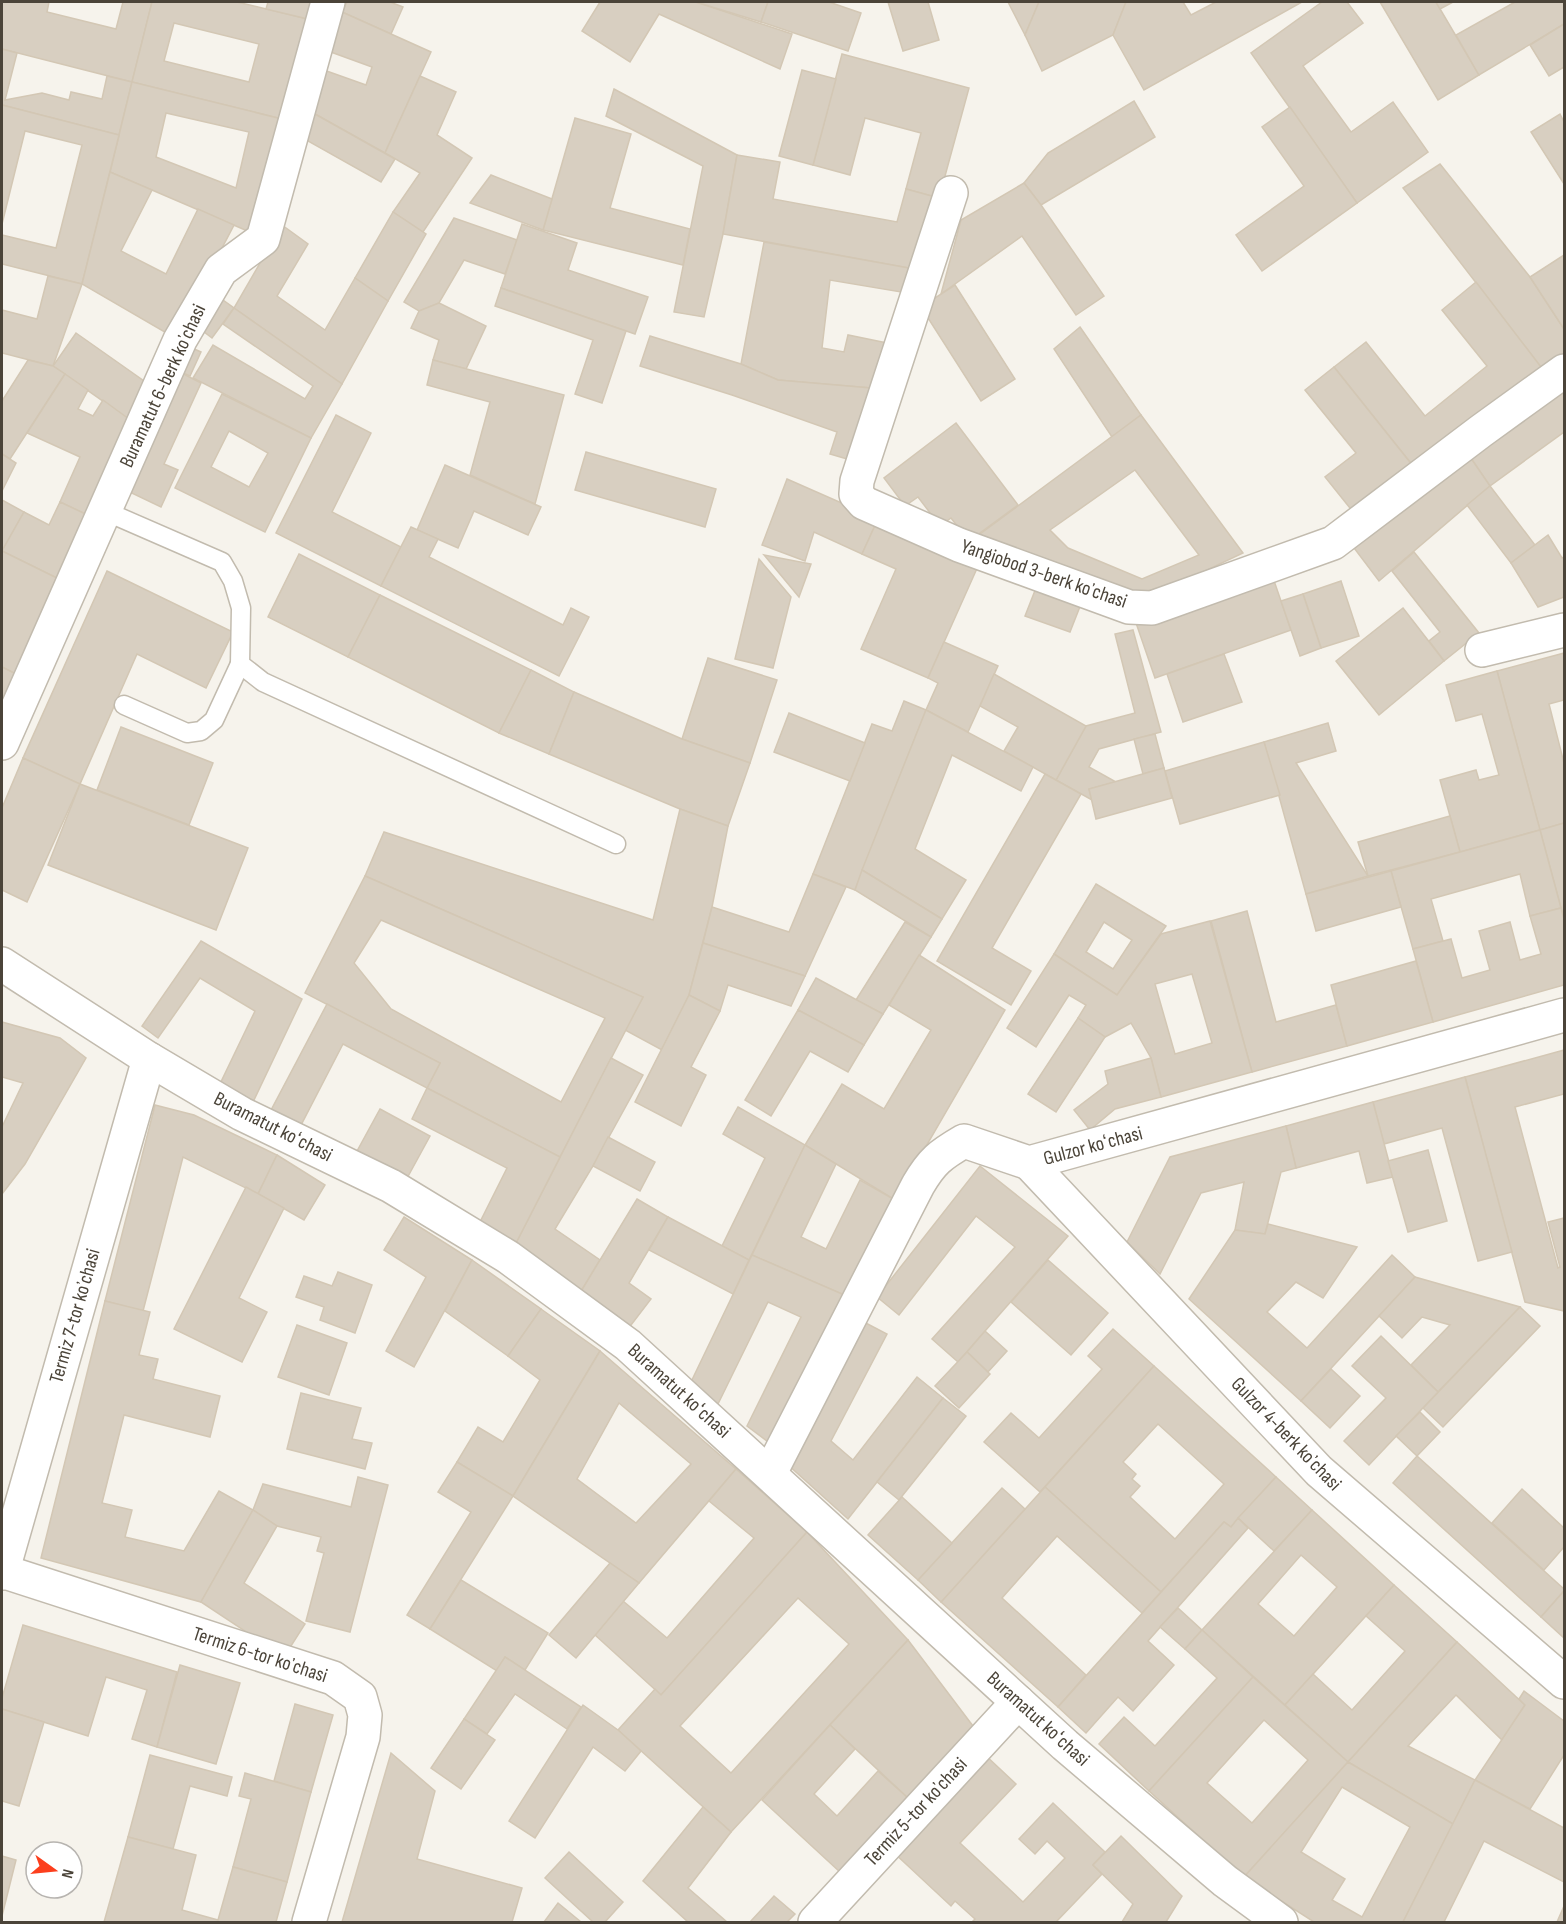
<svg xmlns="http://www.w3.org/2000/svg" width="1566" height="1924" font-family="'Sofia Sans Condensed',sans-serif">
	<rect width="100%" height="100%" fill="#f6f3ec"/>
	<g fill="#d8cfc1" stroke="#d3c7b4" stroke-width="1.5" fill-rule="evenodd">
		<polygon points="2,2 49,2 47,12 116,29 123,2 152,2 132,82 2,49"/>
		<path d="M152,2H237L312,20L286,120L132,82ZM174,23L259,44L249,82L164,61Z"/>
		<polygon points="268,2 316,2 312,20 266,9"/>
		<polygon points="347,2 390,2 403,7 391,34 342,12"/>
		<polygon points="600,2 696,2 792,34 780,69 659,14 630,62 582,31"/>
		<polygon points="696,2 768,2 761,22"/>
		<polygon points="768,2 829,2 861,13 848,51 761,22"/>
		<polygon points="888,2 928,2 939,40 903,51"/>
		<polygon points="1008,2 1039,2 1025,35"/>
		<polygon points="1039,2 1126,2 1113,35 1042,71 1025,35"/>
		<polygon points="1126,2 1183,2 1191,15 1216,2 1302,2 1144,90 1113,35"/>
		<polygon points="1322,2 1347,2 1363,23 1303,66 1351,132 1393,102 1428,152 1357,203 1251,53"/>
		<polygon points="1380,2 1436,2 1479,75 1438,100"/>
		<polygon points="1436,2 1453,2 1440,9"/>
		<polygon points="1515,2 1564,2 1564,24 1479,75 1456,35"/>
		<polygon points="342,12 431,52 385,153 306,109 321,69 366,85 372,67 328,51"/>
		<polygon points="1564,24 1564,67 1549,76 1530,45"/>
		<polygon points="2,49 17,53 5,100 42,93 69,100 71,92 102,99 107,76 132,82 119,135 2,105"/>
		<polygon points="842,54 969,88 939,198 906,189 921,133 865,118 850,175 813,165"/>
		<polygon points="802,70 836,79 813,165 779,156"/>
		<polygon points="420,76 456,92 437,135 472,158 423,232 393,212 420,173 385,153"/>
		<path d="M132,82L286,120L257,235L110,172ZM166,113L249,132L236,188L156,157Z"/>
		<polygon points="614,89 737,155 723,234 704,317 674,312 703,166 606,116"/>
		<polygon points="1134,101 1155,137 1041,205 1024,183 1048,153"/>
		<polygon points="2,105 119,135 82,284 2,264 2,235 56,248 82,145 25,131 2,224"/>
		<polygon points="1290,107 1357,203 1262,271 1236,235 1304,186 1262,127"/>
		<polygon points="306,109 395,159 381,182 299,136"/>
		<polygon points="1560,114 1564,122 1564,184 1531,132"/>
		<polygon points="575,118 631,134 610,208 690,229 683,265 543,230"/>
		<polygon points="737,155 780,162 773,199 897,222 906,189 939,198 920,270 723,234"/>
		<polygon points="1440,164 1530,277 1564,329 1564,355 1544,371 1403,188"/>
		<polygon points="110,172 152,190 121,251 166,274 198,209 234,225 175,338 82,284"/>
		<polygon points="491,175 552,199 543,230 470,203"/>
		<polygon points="1024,183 1041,205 1104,296 1076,315 1022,236 941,294 961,220"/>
		<polygon points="393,212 426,234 388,301 355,278"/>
		<polygon points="454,218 517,240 505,274 464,260 439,303 419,311 404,302"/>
		<polygon points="522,224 577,243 568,270 648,297 635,334 501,288"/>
		<polygon points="282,225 308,244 277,296 325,330 355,278 388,301 342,384 234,308"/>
		<polygon points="764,242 920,270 913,294 830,280 822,348 844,352 848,335 897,345 871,388 778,380 741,364"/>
		<polygon points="1564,255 1564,329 1530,277"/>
		<polygon points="48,276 82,284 53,366 2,353 2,310 37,319"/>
		<polygon points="1476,282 1544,371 1417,471 1334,367 1366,342 1425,416 1487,366 1442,310"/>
		<polygon points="955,285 1015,379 981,401 921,307"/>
		<polygon points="501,288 626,331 602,403 575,394 593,340 495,306"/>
		<polygon points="216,295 234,308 212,338 195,325"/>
		<polygon points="439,303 486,326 466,369 433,360 439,340 411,328 419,311"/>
		<polygon points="234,308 342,384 311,438 193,378 213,345 305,399 313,386 223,324"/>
		<polygon points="1080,327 1141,415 1112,437 1054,349"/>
		<polygon points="76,333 154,388 137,425 53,366"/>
		<polygon points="650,336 741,364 778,380 871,388 854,461 830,454 837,432 732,395 640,366"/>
		<polygon points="185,345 201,352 190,376 174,369"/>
		<polygon points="28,360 53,366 65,374 10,459 2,454 2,401"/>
		<polygon points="433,360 564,395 535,504 470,475 490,402 427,385"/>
		<polygon points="1334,367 1417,471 1358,518 1325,477 1356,453 1305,390"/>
		<polygon points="174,369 201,383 164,464 178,470 161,507 119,487"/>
		<polygon points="65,374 88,390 78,409 93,416 103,400 137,425 94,518 60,502 80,457 27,433"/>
		<polygon points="1564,381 1564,432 1490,486 1466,451"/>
		<path d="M222,394L311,438L265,532L175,488ZM229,431L268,453L249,487L211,467Z"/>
		<polygon points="336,415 371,433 332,512 401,547 381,586 276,533"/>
		<path d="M1141,415L1243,553L1148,598L976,537ZM1135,470L1199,555L1142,579L1068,548L1050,530Z"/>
		<polygon points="956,423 1018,505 969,541 951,518 940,526 918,497 905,506 884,478"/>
		<polygon points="1466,451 1490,486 1379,581 1351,544"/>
		<polygon points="586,452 716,489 705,527 575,490"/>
		<polygon points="2,454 16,463 2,491"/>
		<polygon points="445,465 541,507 528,535 474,511 458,548 417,530"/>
		<polygon points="787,479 878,519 862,554 814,532 805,561 762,545"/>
		<polygon points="1490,486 1535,545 1511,563 1467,505"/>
		<polygon points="2,500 24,512 2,551"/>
		<polygon points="60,502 94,518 65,582 2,551 24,512 49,525"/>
		<polygon points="878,519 979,564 928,678 861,649 896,569 862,554"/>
		<polygon points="411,527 438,539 429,557 563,625 571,608 589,617 559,676 381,586"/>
		<polygon points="1548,535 1562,558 1564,557 1564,597 1538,607 1511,563"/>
		<polygon points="2,551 65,582 20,676 2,667"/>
		<polygon points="1414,552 1479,633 1444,661 1429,641 1440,632 1392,571"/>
		<polygon points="299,554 380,595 348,657 268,617"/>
		<polygon points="764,555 811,564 799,597"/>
		<polygon points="759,559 791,597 773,668 735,659"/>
		<polygon points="107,571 233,632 206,688 137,654 80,784 23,758"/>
		<polygon points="1271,572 1291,630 1155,678 1135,620"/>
		<polygon points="1341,581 1359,636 1321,648 1303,594"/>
		<polygon points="1036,588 1081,604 1070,632 1025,616"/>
		<polygon points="1303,594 1321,648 1300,656 1281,601"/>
		<polygon points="380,595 531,670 499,733 348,657"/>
		<polygon points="1403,608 1444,661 1379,715 1336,661"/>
		<polygon points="1133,630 1161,732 1099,749 1089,767 1116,782 1089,789 1092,800 1056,780 1086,726 1135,713 1115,634"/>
		<polygon points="944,642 998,666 968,732 926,710 938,683 928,678"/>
		<polygon points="1564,653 1564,700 1549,704 1564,763 1564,823 1540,830 1497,671"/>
		<polygon points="1224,654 1242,702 1183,722 1167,674"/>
		<polygon points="708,658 777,680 750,763 682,739"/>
		<polygon points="2,667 20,676 2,711"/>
		<polygon points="531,670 574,692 549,754 499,733"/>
		<polygon points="1497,671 1540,830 1460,852 1440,780 1476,770 1479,780 1499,775 1482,714 1456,721 1446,685"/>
		<polygon points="994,674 1086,726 1056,780 1004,751 1018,727 980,706"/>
		<polygon points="574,692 682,739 750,763 728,826 680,809 549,754"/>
		<polygon points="904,701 926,710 855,890 813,874 872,724 892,731"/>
		<polygon points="926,710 1033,767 1021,791 952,755 915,849 966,880 942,919 862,870"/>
		<polygon points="789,713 865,743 850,781 774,752"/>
		<polygon points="1328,723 1336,751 1296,763 1368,876 1306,894 1264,742"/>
		<polygon points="121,727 213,763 189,825 97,790"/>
		<polygon points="1155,734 1164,768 1143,774 1134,739"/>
		<polygon points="1264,742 1280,795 1180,824 1165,771"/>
		<polygon points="23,758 80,784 27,902 2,890 2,808"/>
		<polygon points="1164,768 1172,798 1096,819 1089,789"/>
		<polygon points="1045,774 1081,794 992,948 1031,971 1011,1005 937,961"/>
		<polygon points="80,784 248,848 216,930 48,865"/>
		<polygon points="680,809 728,826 712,907 689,995 662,1050 625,1030 643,997 365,876 384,832 653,920"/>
		<polygon points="1450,816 1460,852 1368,876 1358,842"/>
		<polygon points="1564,823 1564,919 1540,830"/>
		<polygon points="1540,830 1561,908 1530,916 1520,874 1431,899 1443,941 1413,949 1391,871"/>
		<polygon points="862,870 942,919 931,937 855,890"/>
		<polygon points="1391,871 1401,907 1316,931 1306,894"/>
		<polygon points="813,874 846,887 805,976 703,943 712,907 789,932"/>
		<path d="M365,876L643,997L560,1157L427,1088L440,1063L305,993ZM381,920L605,1018L561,1102L391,1009L354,963Z"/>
		<path d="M1096,884L1166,926L1117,995L1054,954ZM1104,922L1132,940L1113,969L1086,952Z"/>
		<polygon points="1561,908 1564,919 1564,985 1433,1022 1413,949 1451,939 1462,978 1490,970 1479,931 1510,922 1520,960 1541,954 1530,916"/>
		<polygon points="1247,911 1276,1022 1336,1005 1347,1046 1252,1072 1211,921"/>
		<path d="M1210,921L1252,1072L1161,1097L1151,1058L1131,1023L1105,1037L1078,1018L1086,1005L1069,995L1036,1047L1007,1028L1054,954L1117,995L1161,934ZM1192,974L1212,1043L1175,1054L1155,984Z"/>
		<polygon points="905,922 931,937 883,1014 856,1000"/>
		<polygon points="201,941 302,999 253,1102 219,1086 255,1011 200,978 158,1038 142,1026"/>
		<polygon points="703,943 805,976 791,1006 728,985 720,1011 689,995"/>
		<polygon points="919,955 1005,1010 895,1200 805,1145 842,1084 884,1109 931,1030 889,1005"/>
		<polygon points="1416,961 1433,1022 1347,1046 1331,985"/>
		<polygon points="816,978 883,1014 864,1045 798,1010"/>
		<polygon points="689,995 720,1011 691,1067 706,1075 681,1126 635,1102"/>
		<polygon points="327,1004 440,1063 427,1088 343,1044 299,1129 269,1114"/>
		<polygon points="798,1010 864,1045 848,1072 810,1051 771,1116 745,1100"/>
		<polygon points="1078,1018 1105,1037 1056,1112 1028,1094"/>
		<polygon points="2,1022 60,1038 86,1058 25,1164 2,1194 2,1127 23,1083 2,1077"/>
		<polygon points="1564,1050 1564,1094 1515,1107 1558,1268 1560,1267 1548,1222 1564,1218 1564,1311 1525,1302 1465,1077"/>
		<polygon points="611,1058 643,1075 593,1166 555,1229 600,1260 580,1293 515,1245"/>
		<polygon points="1151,1058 1161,1097 1115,1109 1090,1130 1074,1110 1108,1084 1105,1071"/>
		<polygon points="1465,1077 1512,1252 1478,1261 1442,1128 1384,1144 1373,1102"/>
		<polygon points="427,1088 560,1157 515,1245 478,1226 507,1168 412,1119"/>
		<polygon points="1373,1102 1393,1177 1367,1183 1359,1151 1296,1168 1286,1126"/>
		<polygon points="155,1105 194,1115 277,1155 258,1194 183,1157 143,1311 105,1301"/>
		<polygon points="738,1107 805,1145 749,1260 722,1246 765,1158 723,1134"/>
		<polygon points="380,1109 430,1136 406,1180 356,1153"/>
		<polygon points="1286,1126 1296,1168 1281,1172 1265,1234 1235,1230 1244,1182 1201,1193 1160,1274 1127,1242 1170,1157"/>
		<polygon points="608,1137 655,1162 640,1191 593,1166"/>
		<polygon points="805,1145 836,1164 801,1237 826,1249 860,1180 895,1200 849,1297 752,1255"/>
		<polygon points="1428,1150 1447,1221 1408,1232 1388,1161"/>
		<polygon points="277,1155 325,1185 304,1220 258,1194"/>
		<polygon points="980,1166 1068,1236 958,1362 932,1339 1015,1247 976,1216 899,1315 877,1297"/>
		<polygon points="246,1187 284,1208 239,1298 267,1312 242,1362 174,1329"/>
		<polygon points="637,1199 668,1217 629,1283 651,1299 628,1329 580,1293"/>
		<polygon points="404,1217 472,1260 414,1367 386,1351 426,1277 384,1250"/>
		<polygon points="668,1217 749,1260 733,1294 649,1250"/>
		<polygon points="1268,1224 1357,1247 1323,1298 1296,1282 1267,1312 1307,1348 1392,1255 1415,1277 1301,1401 1189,1299 1235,1230 1265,1234"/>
		<polygon points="752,1255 849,1297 775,1447 747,1426 801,1317 768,1302 718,1404 690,1384"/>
		<polygon points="472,1260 541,1309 508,1356 445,1311"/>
		<polygon points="1048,1260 1108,1313 1071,1355 1011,1302"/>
		<polygon points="338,1272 372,1285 355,1333 320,1320 324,1307 296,1297 304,1276 332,1286"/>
		<polygon points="1415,1277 1520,1307 1438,1392 1411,1365 1450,1325 1422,1317 1402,1338 1379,1316"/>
		<polygon points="105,1301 150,1312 139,1355 158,1359 153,1379 220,1396 210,1437 124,1415 102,1503 132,1510 125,1537 184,1551 219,1491 253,1510 201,1602 41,1558"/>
		<polygon points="1520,1307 1540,1326 1443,1427 1423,1408"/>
		<polygon points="541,1309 600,1351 513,1496 457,1462 478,1427 503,1442 540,1380 508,1356"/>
		<polygon points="860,1320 887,1334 831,1441 853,1460 917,1377 943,1398 848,1519 786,1463"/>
		<polygon points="297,1325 347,1343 329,1395 278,1377"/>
		<polygon points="1113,1329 1154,1366 1040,1492 984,1442 1011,1413 1039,1438 1102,1369 1088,1356"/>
		<polygon points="985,1331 1007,1351 988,1372 967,1352"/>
		<polygon points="1381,1336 1438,1392 1369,1465 1344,1441 1386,1398 1352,1366"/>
		<path d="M600,1351L736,1469L639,1583L513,1496ZM619,1403L691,1464L636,1523L577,1479Z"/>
		<polygon points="967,1352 990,1374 959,1408 935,1386"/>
		<path d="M1154,1366L1276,1477L1231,1527L1224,1522L1161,1592L1045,1487ZM1158,1424L1224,1484L1175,1539L1130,1497L1140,1486L1132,1479L1136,1474L1123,1462Z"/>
		<polygon points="1331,1369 1360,1396 1330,1428 1301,1401"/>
		<polygon points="301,1393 361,1408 352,1439 372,1443 365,1469 287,1449"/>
		<polygon points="943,1398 966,1416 899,1500 877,1482"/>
		<polygon points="1420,1412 1440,1432 1417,1456 1396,1436"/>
		<polygon points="1417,1456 1564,1589 1564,1591 1541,1617 1393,1483"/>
		<polygon points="457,1462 513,1496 430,1629 407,1615 471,1512 438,1492"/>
		<polygon points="736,1469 807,1532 661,1695 595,1635 623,1601 667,1638 754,1538 709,1501"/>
		<polygon points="358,1477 388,1485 350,1632 306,1621 324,1553 317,1551 321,1537 277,1526 253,1510 263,1484 351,1507"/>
		<polygon points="1276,1477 1312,1510 1274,1551 1238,1518"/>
		<polygon points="1045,1487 1161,1592 1142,1613 1057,1536 1002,1598 1086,1675 1058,1707 941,1602"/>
		<polygon points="1002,1488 1025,1509 941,1602 918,1580"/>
		<polygon points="1522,1489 1564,1528 1564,1547 1544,1570 1492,1523"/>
		<polygon points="902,1497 952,1543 918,1580 868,1535"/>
		<polygon points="253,1510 277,1526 244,1583 305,1624 284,1657 201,1602"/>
		<path d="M1312,1510L1394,1585L1285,1705L1202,1630ZM1301,1555L1337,1587L1294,1636L1258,1604Z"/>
		<polygon points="1238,1518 1248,1528 1148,1641 1174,1665 1133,1711 1118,1697 1086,1733 1058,1707 1224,1522 1231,1527"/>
		<path d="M807,1532L908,1640L731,1832L618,1730L655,1689L661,1695ZM798,1598L849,1644L731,1773L680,1726Z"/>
		<polygon points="610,1563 639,1583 576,1658 549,1635"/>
		<polygon points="461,1580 548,1633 525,1670 505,1657 497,1671 430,1629"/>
		<polygon points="1394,1585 1457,1642 1348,1762 1285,1705 1313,1674 1352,1710 1405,1651 1366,1616"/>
		<polygon points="1564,1591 1564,1638 1541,1617"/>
		<polygon points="1178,1608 1202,1630 1185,1649 1160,1627"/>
		<polygon points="23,1625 177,1672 157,1747 132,1739 147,1690 106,1677 88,1736 2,1709 2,1698"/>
		<polygon points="1202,1630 1253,1677 1149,1791 1099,1744 1124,1717 1155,1746 1217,1678 1185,1649"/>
		<polygon points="908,1640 973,1726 909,1799 830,1725"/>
		<polygon points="1457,1642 1525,1705 1502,1740 1456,1695 1408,1746 1475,1780 1453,1824 1348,1762"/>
		<polygon points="505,1657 581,1707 567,1729 515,1694 487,1734 464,1719"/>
		<polygon points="180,1665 240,1683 216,1764 157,1747"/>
		<path d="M1253,1677L1348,1762L1244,1877L1149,1791ZM1264,1720L1308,1760L1252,1823L1207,1783Z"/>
		<polygon points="1524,1691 1564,1721 1564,1755 1530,1809 1475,1780 1525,1705 1519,1699"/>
		<polygon points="295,1704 333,1715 311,1792 274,1781"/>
		<polygon points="583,1705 618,1730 641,1751 625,1771 593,1747 535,1838 509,1821"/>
		<polygon points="2,1709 44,1722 19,1806 2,1801"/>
		<polygon points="464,1719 495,1740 461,1789 431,1768"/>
		<polygon points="830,1725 855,1749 814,1794 837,1816 878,1771 909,1799 841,1873 762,1800"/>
		<polygon points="391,1753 435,1791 417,1859 522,1888 512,1922 342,1922"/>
		<polygon points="983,1753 1016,1784 960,1843 1023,1902 1065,1858 1047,1841 1035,1854 1019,1839 1053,1803 1105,1852 1093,1865 1102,1874 1056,1922 972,1922 975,1919 955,1901 951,1906 892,1851"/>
		<polygon points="150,1755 232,1777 227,1796 190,1786 173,1849 128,1837"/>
		<path d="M1348,1762L1453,1824L1403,1922H1314L1244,1877ZM1342,1787L1410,1827L1362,1917L1332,1900L1345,1879L1301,1852Z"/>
		<polygon points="245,1773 311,1792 287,1882 233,1867 251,1799 239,1796"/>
		<polygon points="1475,1780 1564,1828 1564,1882 1484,1841 1444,1922 1403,1922"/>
		<polygon points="703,1807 731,1832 688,1888 727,1922 688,1922 643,1881"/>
		<polygon points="1121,1836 1182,1896 1166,1922 1122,1922 1133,1904 1093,1865"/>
		<polygon points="128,1837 196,1855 182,1910 218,1920 233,1867 287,1882 276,1922 104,1922"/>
		<polygon points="569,1852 623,1902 605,1922 593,1922 545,1878"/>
		<polygon points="2,1856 16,1860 2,1916"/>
		<polygon points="774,1896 795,1914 787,1922 750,1922"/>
		<polygon points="558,1903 581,1922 544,1922"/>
		<polygon points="1564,1906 1564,1922 1557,1922"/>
	</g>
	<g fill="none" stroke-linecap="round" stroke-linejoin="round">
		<g stroke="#c2bbae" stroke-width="21">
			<g id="service">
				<polyline points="105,511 222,562 233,581 241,608 240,664 263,682 616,844"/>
				<polyline points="124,705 187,733 201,731 214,720 240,664"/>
			</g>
		</g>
		<g stroke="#c2bbae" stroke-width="36">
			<g id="minor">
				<polyline points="951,193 857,481 856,494 864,503 959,545 1129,607 1152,608 1333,543 1481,431 1564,371"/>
				<polyline points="1482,650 1564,630"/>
				<polyline points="2,743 180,340 221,270 263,239 328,2"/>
				<polyline points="2,964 149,1059 242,1114 391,1186 508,1257 628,1345 1065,1745 1225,1881 1281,1922"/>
				<polyline points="1029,1163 1319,1471 1564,1682"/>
				<path d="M770,1473L918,1185C932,1161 940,1155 964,1141L1029,1163L1564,1015"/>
				<polyline points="2,1571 333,1678 360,1697 365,1715 363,1737 309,1922"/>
				<polyline points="2,1573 149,1059"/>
				<polyline points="815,1922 1018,1702"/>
			</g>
		</g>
		<use href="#service" stroke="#fff" stroke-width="18"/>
		<use href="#minor" stroke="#fff" stroke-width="33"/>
	</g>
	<g text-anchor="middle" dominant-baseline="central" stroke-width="4.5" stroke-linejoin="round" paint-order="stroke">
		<g font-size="20" fill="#4b4439" stroke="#fff">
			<text transform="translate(163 386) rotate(-65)">Buramatut 6-berk koʼchasi</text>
			<text transform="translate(1044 574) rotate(19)">Yangiobod 3-berk koʼchasi</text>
			<text transform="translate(273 1127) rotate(27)">Buramatut koʻchasi</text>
			<text transform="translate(1093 1146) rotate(-15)">Gulzor koʻchasi</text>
			<text transform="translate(75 1316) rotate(-74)">Termiz 7-tor koʼchasi</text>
			<text transform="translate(679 1391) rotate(42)">Buramatut koʻchasi</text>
			<text transform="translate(1286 1434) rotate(46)">Gulzor 4-berk koʼchasi</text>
			<text transform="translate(260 1655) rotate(18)">Termiz 6-tor koʼchasi</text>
			<text transform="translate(1038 1719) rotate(42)">Buramatut koʻchasi</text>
			<text transform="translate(916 1812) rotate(-47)">Termiz 5-tor koʼchasi</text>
		</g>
	</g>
	<rect width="1566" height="1924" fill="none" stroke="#4b4439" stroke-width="6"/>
	<g transform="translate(54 1870) rotate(105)"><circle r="28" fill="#ffffff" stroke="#b7b4b0" stroke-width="1.5"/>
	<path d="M0-4.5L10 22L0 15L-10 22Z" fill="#fc3f1d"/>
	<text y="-9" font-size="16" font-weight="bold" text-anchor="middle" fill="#4b4439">N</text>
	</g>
</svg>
